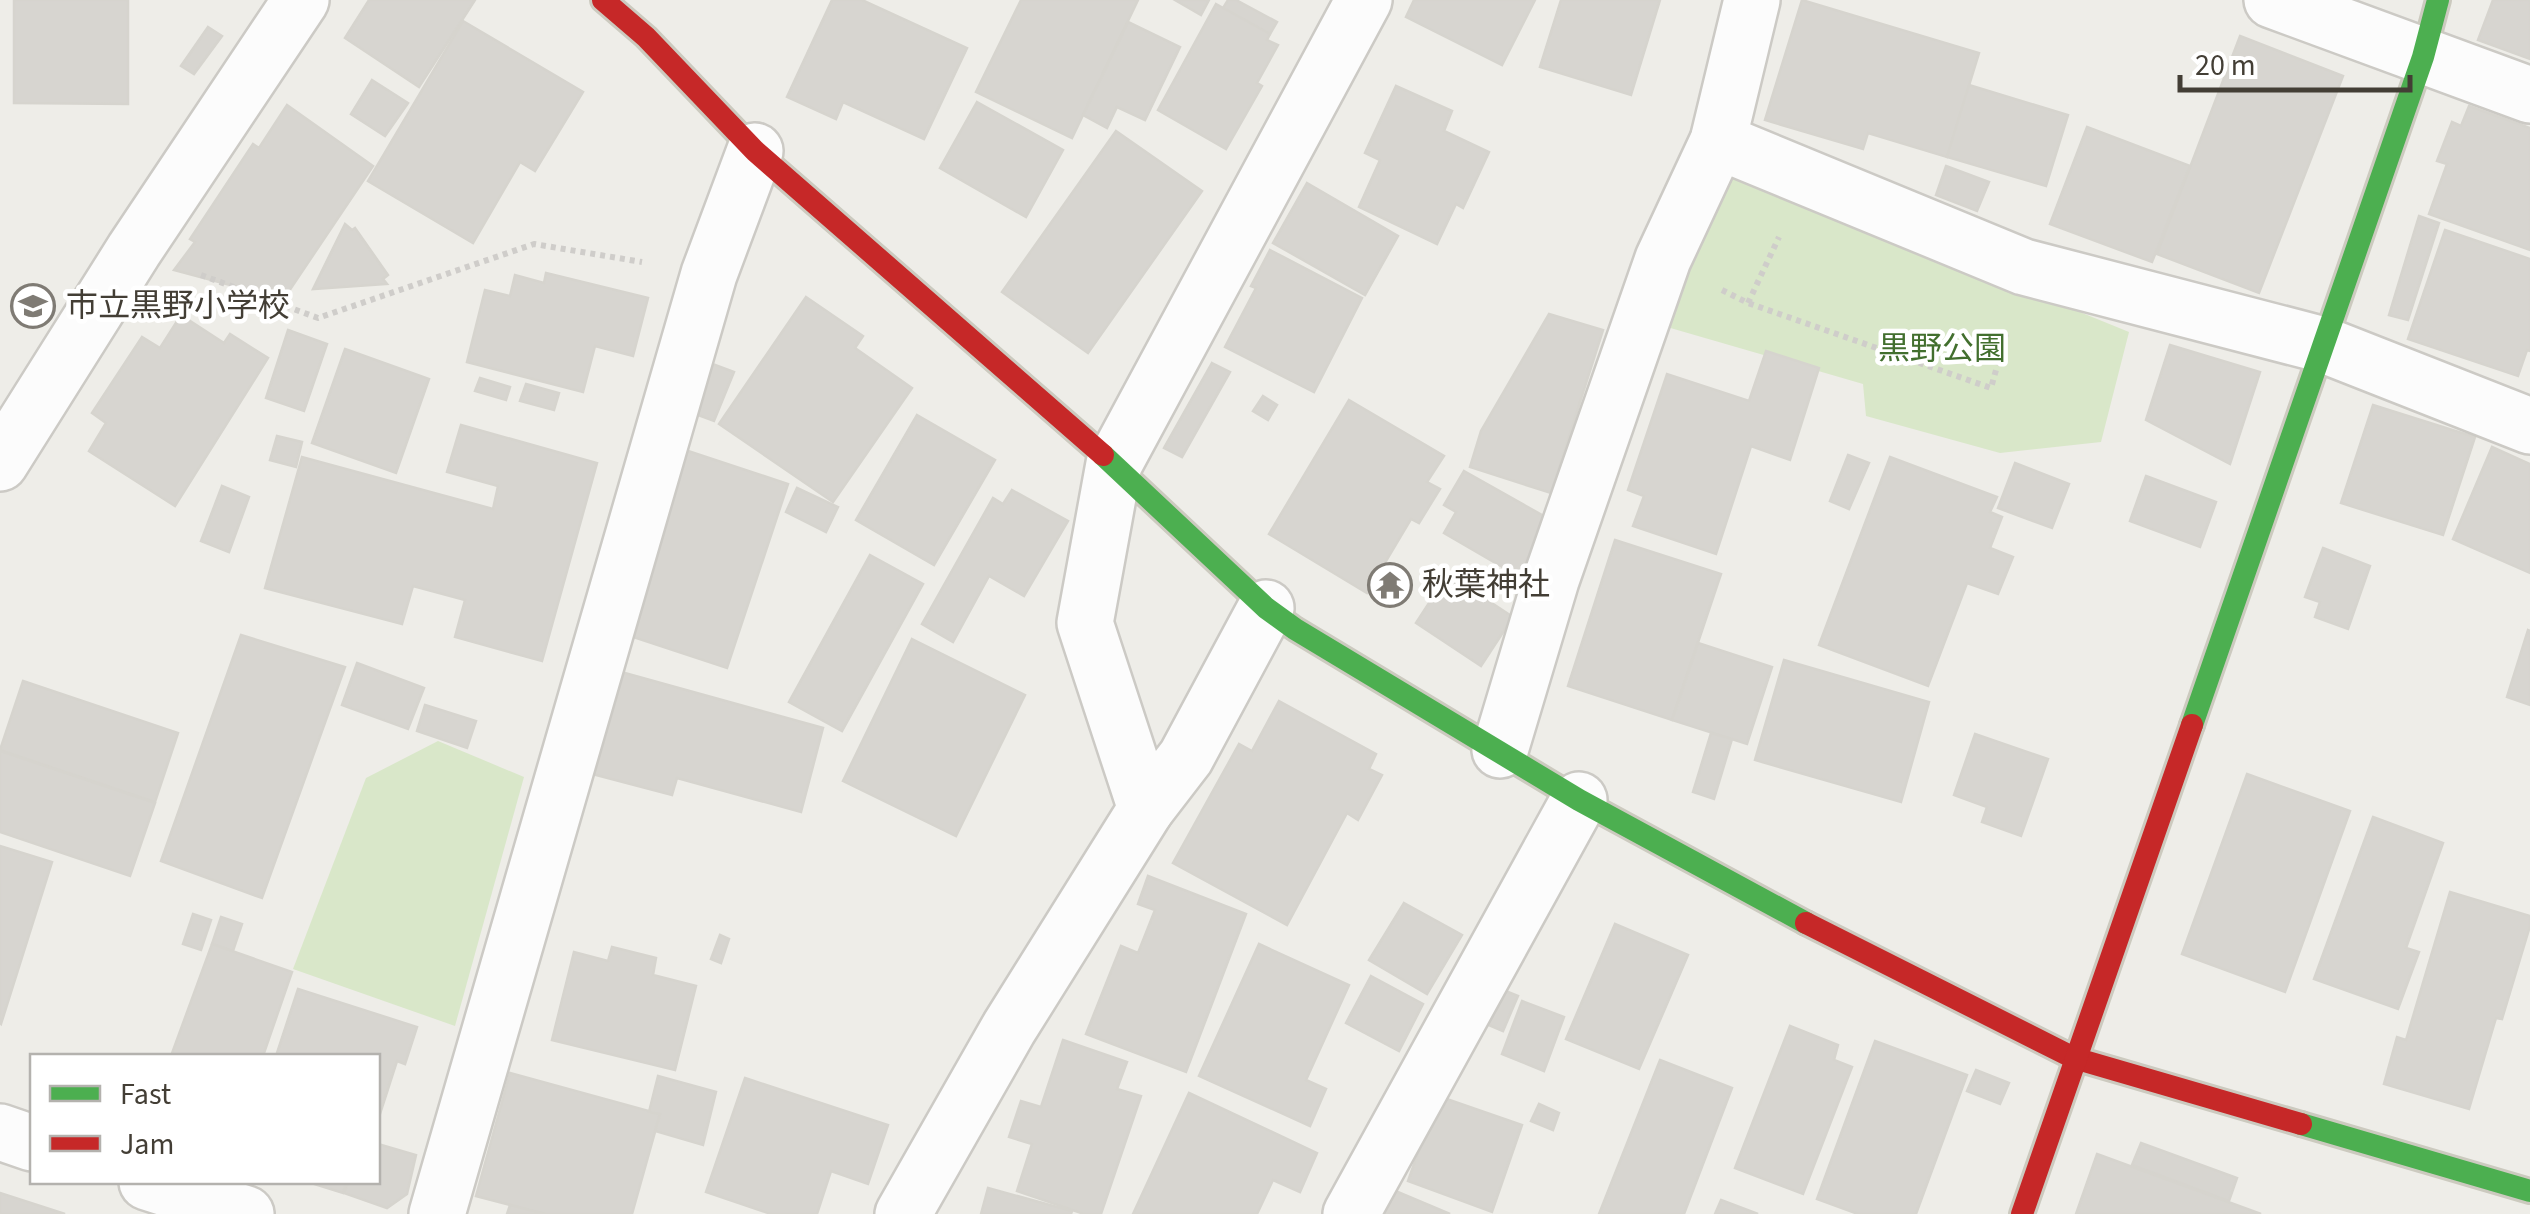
<svg xmlns="http://www.w3.org/2000/svg" width="2530" height="1214" font-family="'Source Sans 3','Noto Sans JP',sans-serif">
	<rect width="100%" height="100%" fill="#eeede8"/>
	<g fill="#d9e7c9">
		<polygon points="1730,170 2129,332 2101,442 2000,453 1866,416 1863,384 1667,327"/>
		<polygon points="438,741 524,777 455,1026 293,969 366,778"/>
	</g>
	<g fill="#d7d5d0" stroke="#d6d4ce" stroke-width="2.5">
		<polygon points="14,0 128,0 128,104 14,103"/>
		<polygon points="369,0 475,0 419,87 345,38"/>
		<polygon points="832,0 862,0 967,48 924,139 843,102 836,119 787,97"/>
		<polygon points="1021,0 1138,0 1072,138 976,92"/>
		<polygon points="1175,0 1209,0 1201,15"/>
		<polygon points="1228,0 1236,0 1277,22 1270,34 1223,8"/>
		<polygon points="1414,0 1535,0 1502,65 1406,17"/>
		<polygon points="1561,0 1660,0 1631,95 1540,67"/>
		<polygon points="1802,0 1979,53 1947,157 1868,133 1863,149 1765,120"/>
		<polygon points="2493,0 2530,0 2530,59 2478,40"/>
		<polygon points="1216,4 1270,34 1267,40 1278,45 1257,83 1262,86 1226,149 1158,110"/>
		<polygon points="463,21 583,92 535,171 520,162 473,243 368,181"/>
		<polygon points="1128,22 1180,47 1145,120 1117,107 1107,128 1083,115"/>
		<polygon points="208,27 222,36 194,74 181,66"/>
		<polygon points="2240,36 2343,76 2259,293 2157,254"/>
		<polygon points="372,80 408,103 385,136 351,114"/>
		<polygon points="1969,85 2068,115 2046,186 1947,157"/>
		<polygon points="1396,86 1452,111 1444,131 1489,152 1463,208 1456,204 1437,244 1359,207 1380,160 1365,153"/>
		<polygon points="977,102 1063,150 1026,217 940,168"/>
		<polygon points="287,105 373,166 283,300 269,291 267,295 174,270 195,242 190,239 253,144 259,148"/>
		<polygon points="2469,106 2530,128 2530,250 2429,214 2447,164 2437,161 2452,122 2461,126"/>
		<polygon points="2087,127 2190,166 2152,262 2050,224"/>
		<polygon points="1116,131 1202,191 1088,353 1002,292"/>
		<polygon points="1946,166 1989,182 1977,211 1936,195"/>
		<polygon points="1307,183 1398,236 1365,295 1273,243"/>
		<polygon points="2419,216 2439,223 2408,320 2389,315"/>
		<polygon points="345,224 352,230 355,228 388,275 383,279 387,284 313,289"/>
		<polygon points="2445,230 2530,259 2530,351 2527,350 2518,376 2408,339"/>
		<polygon points="1270,250 1362,298 1314,392 1225,347 1256,288 1251,286"/>
		<polygon points="546,273 648,298 633,356 595,346 583,392 467,362 485,290 510,296 515,275 544,283"/>
		<polygon points="806,297 863,336 855,348 912,388 833,502 719,424"/>
		<polygon points="1549,314 1603,330 1551,493 1470,467 1481,431"/>
		<polygon points="181,315 224,343 230,334 268,358 175,506 89,451 106,423 92,413 142,337 160,348"/>
		<polygon points="288,330 327,344 304,411 266,398"/>
		<polygon points="2170,345 2260,372 2230,464 2146,420"/>
		<polygon points="345,349 429,379 396,473 312,443"/>
		<polygon points="1766,351 1819,368 1790,460 1751,446 1716,554 1633,526 1644,496 1628,490 1667,374 1749,401"/>
		<polygon points="699,359 734,372 714,421 679,408"/>
		<polygon points="1212,363 1230,372 1182,457 1164,448"/>
		<polygon points="480,378 510,387 506,400 475,391"/>
		<polygon points="526,384 559,393 554,410 520,401"/>
		<polygon points="1263,396 1277,405 1268,420 1253,411"/>
		<polygon points="1349,400 1444,456 1427,482 1440,489 1419,523 1411,519 1367,593 1269,534"/>
		<polygon points="2373,405 2475,437 2443,535 2341,503"/>
		<polygon points="917,415 995,460 934,565 856,520"/>
		<polygon points="461,425 597,463 542,661 455,637 465,600 413,586 402,624 265,588 302,457 493,509 498,486 447,472"/>
		<polygon points="277,436 302,442 296,467 270,460"/>
		<polygon points="2492,447 2530,464 2530,573 2453,539"/>
		<polygon points="679,448 788,484 727,668 630,636"/>
		<polygon points="1848,455 1869,463 1849,509 1830,501"/>
		<polygon points="1890,457 1997,497 1990,512 2002,517 1990,548 2013,557 1998,594 1967,583 1928,686 1819,645"/>
		<polygon points="2015,463 2069,484 2052,528 1998,508"/>
		<polygon points="1464,471 1549,519 1518,576 1444,533 1456,512 1444,505"/>
		<polygon points="2146,476 2216,502 2200,547 2130,521"/>
		<polygon points="222,486 249,497 229,552 201,541"/>
		<polygon points="797,488 838,507 826,532 786,512"/>
		<polygon points="1012,490 1068,521 1024,596 989,576 953,642 922,624 993,498 1003,504"/>
		<polygon points="1615,540 1721,574 1672,720 1568,686"/>
		<polygon points="2323,548 2370,566 2348,629 2315,617 2320,602 2305,597"/>
		<polygon points="870,555 923,584 842,731 789,702"/>
		<polygon points="1448,574 1513,617 1481,666 1416,623"/>
		<polygon points="2528,630 2530,631 2530,705 2507,697"/>
		<polygon points="241,635 345,667 262,898 161,861"/>
		<polygon points="912,639 1025,695 956,836 843,781"/>
		<polygon points="1698,643 1772,667 1747,744 1672,720"/>
		<polygon points="1784,660 1929,702 1901,802 1755,760"/>
		<polygon points="357,663 424,688 408,729 342,705"/>
		<polygon points="614,670 823,728 801,812 677,778 672,795 585,772"/>
		<polygon points="23,681 178,733 155,802 0,750"/>
		<polygon points="1279,701 1376,754 1369,769 1382,775 1358,820 1347,813 1287,925 1173,863 1239,744 1252,751"/>
		<polygon points="425,705 476,721 467,748 417,731"/>
		<polygon points="1711,733 1732,739 1714,799 1693,792"/>
		<polygon points="1975,734 2048,759 2021,836 1982,822 1987,807 1954,795"/>
		<polygon points="0,751 155,803 130,876 0,832"/>
		<polygon points="2247,774 2350,811 2285,992 2182,954"/>
		<polygon points="2373,817 2443,843 2406,948 2419,952 2398,1009 2314,979"/>
		<polygon points="0,846 52,862 1,1024 0,1023"/>
		<polygon points="1148,876 1246,914 1186,1072 1086,1034 1121,946 1138,953 1155,910 1138,904"/>
		<polygon points="2450,892 2530,916 2530,926 2502,1019 2496,1018 2469,1109 2384,1084 2397,1037 2406,1040"/>
		<polygon points="1404,903 1462,935 1427,994 1369,960"/>
		<polygon points="193,914 211,920 201,950 183,944"/>
		<polygon points="221,917 242,924 233,951 212,944"/>
		<polygon points="1615,924 1688,955 1639,1069 1566,1039"/>
		<polygon points="720,935 729,939 721,963 711,959"/>
		<polygon points="212,944 292,972 263,1056 171,1056"/>
		<polygon points="1259,944 1349,985 1306,1080 1326,1089 1310,1126 1199,1076"/>
		<polygon points="612,947 656,958 653,975 696,986 675,1070 552,1040 574,952 608,961"/>
		<polygon points="1371,976 1423,1004 1399,1051 1346,1023"/>
		<polygon points="1493,986 1518,996 1503,1031 1477,1020"/>
		<polygon points="298,989 417,1027 405,1064 397,1061 378,1120 378,1056 276,1056"/>
		<polygon points="1522,1001 1564,1017 1544,1071 1502,1054"/>
		<polygon points="1790,1026 1838,1045 1834,1060 1852,1067 1803,1194 1735,1168"/>
		<polygon points="1063,1040 1127,1062 1117,1089 1141,1096 1101,1214 1084,1214 1017,1191 1032,1144 1009,1137 1021,1101 1041,1107"/>
		<polygon points="1875,1041 1967,1075 1916,1214 1858,1214 1817,1199"/>
		<polygon points="1660,1060 1732,1088 1684,1214 1599,1214"/>
		<polygon points="1976,1070 2009,1083 2000,1104 1967,1091"/>
		<polygon points="510,1073 660,1114 632,1214 545,1214 476,1196"/>
		<polygon points="658,1076 716,1092 703,1145 655,1131 660,1114 649,1112"/>
		<polygon points="745,1078 888,1125 868,1184 831,1171 817,1214 771,1214 706,1192"/>
		<polygon points="1189,1093 1317,1153 1300,1192 1273,1180 1257,1214 1133,1214"/>
		<polygon points="1438,1096 1522,1125 1492,1212 1408,1181"/>
		<polygon points="1539,1104 1559,1113 1553,1130 1531,1121"/>
		<polygon points="2141,1143 2237,1178 2229,1201 2132,1165"/>
		<polygon points="378,1144 416,1155 407,1194 387,1208 344,1193 348,1182 378,1182"/>
		<polygon points="2097,1154 2261,1214 2076,1214"/>
		<polygon points="308,1182 347,1182 343,1193"/>
		<polygon points="988,1188 1072,1211 1071,1214 981,1214"/>
		<polygon points="1393,1190 1450,1214 1383,1214"/>
		<polygon points="0,1193 65,1214 0,1214"/>
		<polygon points="1721,1200 1758,1214 1715,1214"/>
		<polygon points="510,1205 545,1214 507,1214"/>
	</g>
	<g fill="none" stroke-linecap="round" stroke-linejoin="round">
		<g stroke="#cccac5" stroke-width="60">
			<g id="street">
				<polyline points="2272,0 2530,95"/>
				<polyline points="1718,141 2024,267 2324,345 2530,426"/>
				<polyline points="0,463 134,250 301,0"/>
				<polyline points="1500,750 1551,580 1663,259 1718,141 1752,0"/>
				<polyline points="1146,809 1085,623 1114,464 1364,0"/>
				<polyline points="0,1132 32,1143"/>
				<polyline points="147,1182 246,1214"/>
				<polyline points="437,1214 709,274 755,151"/>
				<polyline points="903,1214 1009,1028 1146,809 1186,757 1266,608"/>
				<polyline points="1351,1214 1579,800"/>
			</g>
		</g>
		<g stroke="#cccabf" stroke-width="28">
			<g id="fast">
				<polyline points="1103,455 1266,608 1295,629 1579,800 1806,923"/>
				<polyline points="2192,725 2423,57 2438,0"/>
				<polyline points="2301,1124 2530,1191"/>
			</g>
		</g>
		<g stroke="#cccabf" stroke-width="28">
			<g id="jam">
				<polyline points="603,0 646,37 755,151 1103,455"/>
				<polyline points="1806,923 2074,1058 2301,1124"/>
				<polyline points="2022,1214 2192,725"/>
			</g>
		</g>
		<g stroke="#cfcdca" stroke-width="6" stroke-dasharray="5 5" stroke-linecap="butt">
			<polyline points="201,275 318,318 534,244 642,262"/>
			<polyline points="1722,290 1748,303 1991,388 2006,334"/>
			<polyline points="1748,303 1779,237"/>
		</g>
		<use href="#street" stroke="#fcfcfc" stroke-width="55"/>
		<use href="#fast" stroke="#4caf50" stroke-width="22"/>
		<use href="#jam" stroke="#c62828" stroke-width="22"/>
	</g>
	<defs>
		<g id="school-ring" transform="scale(2.25)"><circle r="9.5" fill="#fff" stroke="#7f7b74" stroke-width="1.5"/><path d="M0-5L7-2L0 1L-7-2ZM-4 1L0 2.5L4 1V4Q0 6-4 4Z" fill="#7f7b74"/></g>
		<g id="temple-ring" transform="scale(2.25)"><circle r="9.5" fill="#fff" stroke="#7f7b74" stroke-width="1.5"/><path d="M0-6L5-2H3V0L6.5 2.5H4V6H1.5V3h-3V6H-4V2.5H-6.5L-3 0V-2H-5Z" fill="#7f7b74"/></g>
	</defs>
	<g fill-rule="evenodd">
		<use href="#school-ring" x="33" y="306"/>
		<use href="#temple-ring" x="1390" y="585"/>
	</g>
	<g text-anchor="middle" dominant-baseline="central" stroke-width="9" stroke-linejoin="round" paint-order="stroke">
		<g font-size="32" fill="#433e35" stroke="#fff" text-anchor="start">
			<text x="66" y="306">市立黒野小学校</text>
			<text x="1422" y="585">秋葉神社</text>
		</g>
		<g font-size="32" fill="#426f2e" stroke="#fff">
			<text x="1942" y="349">黒野公園</text>
		</g>
	</g>
	<rect x="30" y="1054" width="350" height="130" fill="#ffffff" stroke="#b4b2ae" stroke-width="2.5"/>
	<rect x="50" y="1086" width="50" height="15" fill="#4caf50" stroke="#b4b2ae" stroke-width="2.5"/>
	<text x="120" y="1104" font-size="30" fill="#433e35">Fast</text>
	<rect x="50" y="1136" width="50" height="15" fill="#c62828" stroke="#b4b2ae" stroke-width="2.5"/>
	<text x="120" y="1154" font-size="30" fill="#433e35">Jam</text>
	<path d="M2180 75v15h230v-15" fill="none" stroke="#433e35" stroke-width="5"/>
	<text x="2195" y="75" font-size="30" fill="#433e35" stroke="#ffffff" stroke-width="8" paint-order="stroke">20 m</text>
</svg>
